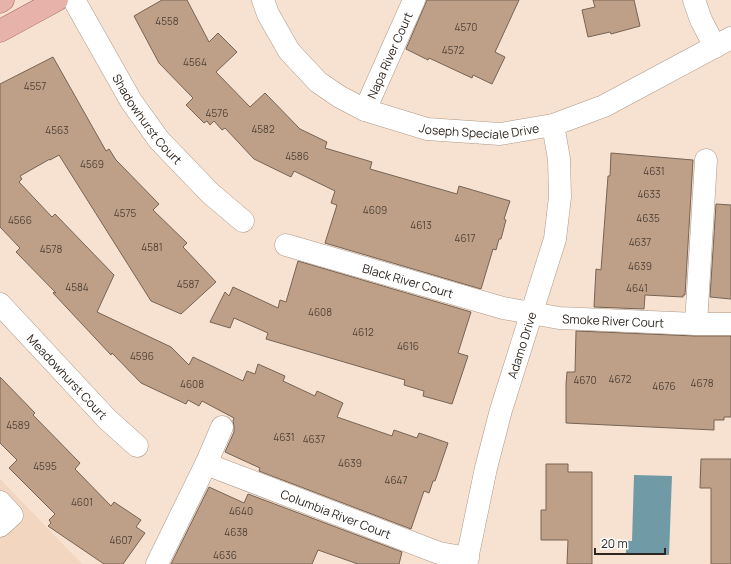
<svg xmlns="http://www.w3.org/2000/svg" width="731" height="564" font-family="Manrope,sans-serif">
	<rect width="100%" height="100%" fill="#f7e1d0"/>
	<polygon fill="#f2d6c0" points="0,479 82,564 0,564"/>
	<polygon fill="#709ba6" points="634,475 672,476 669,555 626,554 626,541 632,541"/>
	<g fill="#bea088" stroke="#766455">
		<polygon points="162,0 187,0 209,42 218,33 237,52 216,72 250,107 265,93 300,129 327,142 325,148 372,162 370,169 457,194 459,186 510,201 504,219 506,220 501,239 499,239 496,250 493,249 481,289 325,243 337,205 331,203 335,191 294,171 291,177 254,159 225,128 222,130 214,121 210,125 207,121 204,123 186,105 193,98 159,63 134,16"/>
		<polygon points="427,0 519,0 495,52 505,57 492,84 473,75 472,78 429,58 428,60 406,49"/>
		<polygon points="593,0 634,0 640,26 611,34 610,32 588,37 582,10 595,7"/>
		<polygon points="53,57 106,151 109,149 116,160 159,204 153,210 187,243 183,247 216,282 181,314 151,301 59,155 50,160 50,159 20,176 22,179 19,182 52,217 55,214 114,275 97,312 171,347 189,365 193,357 243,381 247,371 255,374 258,364 285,376 283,381 315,396 317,391 343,403 337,417 392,436 394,430 417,438 419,433 448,443 435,481 433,481 429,493 424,491 411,529 259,471 260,468 225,452 234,432 234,426 233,421 234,418 202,401 199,406 188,400 186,404 141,383 112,353 111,355 53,293 54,292 56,293 16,252 20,248 0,227 0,84"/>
		<polygon points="611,153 693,160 685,295 683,295 683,297 645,295 644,309 594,307 596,269 601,270 608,176 610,176"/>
		<polygon points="716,204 731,205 731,299 710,297"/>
		<polygon points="298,261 471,312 458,353 468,356 452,404 423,396 424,391 404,385 405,380 266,339 268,333 234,318 230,328 210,322 225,292 229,296 233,287 278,308 280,300 286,302"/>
		<polygon points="576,331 695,336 731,336 731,417 724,417 724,420 714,420 714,430 566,423 566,384 567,372 575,372"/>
		<polygon points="0,377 35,413 33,415 80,463 75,469 111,506 114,502 141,520 136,527 145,533 123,564 104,564 48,526 51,523 49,520 55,514 9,468 17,460 0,443"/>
		<polygon points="701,459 731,459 731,564 711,564 711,488 700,488"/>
		<polygon points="546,464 568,464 568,472 592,472 592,564 567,564 568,540 541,540 541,510 546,510"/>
		<polygon points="209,487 244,503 248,494 402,552 399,564 358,564 318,550 312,564 171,564"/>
	</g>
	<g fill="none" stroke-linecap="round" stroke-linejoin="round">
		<g stroke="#ad9989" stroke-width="23">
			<g id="minor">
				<path id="s1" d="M74,0L131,101L159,140L210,193L243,221"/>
				<path id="s2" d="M263,0L268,14L289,51L318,82L340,97L365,110L427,129L500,134L553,125L604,106L731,38"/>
				<polyline points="694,0 701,20 715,47"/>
				<path id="s3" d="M365,110L414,0"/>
				<path id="s4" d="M286,245L503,308L559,318L696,324H731"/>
				<path id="s5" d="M0,304L107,419L137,446"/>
				<polyline points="696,324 706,160"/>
				<path id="s6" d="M206,464L439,553L468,558"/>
				<polyline points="0,502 12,515 0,526"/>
				<polyline points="157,564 206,464 222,427"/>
				<path id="s7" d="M466,564L486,468L501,410L555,239L560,197L559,159L553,125"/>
			</g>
		</g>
		<g stroke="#9b5f53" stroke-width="23">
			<g id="major">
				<polyline points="0,2 3,0"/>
				<polyline points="0,31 57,0"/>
			</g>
		</g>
		<use href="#minor" stroke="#fff" stroke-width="22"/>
		<use href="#major" stroke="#e6b2a9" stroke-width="22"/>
	</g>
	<g text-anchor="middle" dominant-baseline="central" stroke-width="3" stroke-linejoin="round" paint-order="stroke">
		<g font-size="10" fill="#52443a">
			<text x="167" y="21">4558</text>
			<text x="466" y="27">4570</text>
			<text x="453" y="50">4572</text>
			<text x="195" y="62">4564</text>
			<text x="35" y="86">4557</text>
			<text x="217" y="113">4576</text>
			<text x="263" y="129">4582</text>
			<text x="57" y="130">4563</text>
			<text x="297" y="156">4586</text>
			<text x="92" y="164">4569</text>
			<text x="654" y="171">4631</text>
			<text x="649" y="194">4633</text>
			<text x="375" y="210">4609</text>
			<text x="125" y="213">4575</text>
			<text x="648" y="218">4635</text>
			<text x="20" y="220">4566</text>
			<text x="421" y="225">4613</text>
			<text x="465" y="238">4617</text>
			<text x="640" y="242">4637</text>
			<text x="152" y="247">4581</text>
			<text x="51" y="249">4578</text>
			<text x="640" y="266">4639</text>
			<text x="188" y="284">4587</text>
			<text x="77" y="287">4584</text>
			<text x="637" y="288">4641</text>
			<text x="320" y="312">4608</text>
			<text x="363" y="332">4612</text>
			<text x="408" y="346">4616</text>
			<text x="142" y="356">4596</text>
			<text x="620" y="379">4672</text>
			<text x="585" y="380">4670</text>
			<text x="702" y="383">4678</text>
			<text x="192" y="384">4608</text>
			<text x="664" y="386">4676</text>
			<text x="18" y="425">4589</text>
			<text x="284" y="437">4631</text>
			<text x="314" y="439">4637</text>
			<text x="350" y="463">4639</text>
			<text x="45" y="466">4595</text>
			<text x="396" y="480">4647</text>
			<text x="82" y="502">4601</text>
			<text x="241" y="511">4640</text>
			<text x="236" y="532">4638</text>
			<text x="121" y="540">4607</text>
			<text x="225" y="555">4636</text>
		</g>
		<g font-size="12" fill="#2e2620" stroke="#fff">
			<text stroke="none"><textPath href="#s3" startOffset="60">Napa River Court</textPath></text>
			<text stroke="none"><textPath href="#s1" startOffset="140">Shadowhurst Court</textPath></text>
			<text stroke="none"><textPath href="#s2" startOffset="272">Joseph Speciale Drive</textPath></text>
			<text stroke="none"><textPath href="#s4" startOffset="127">Black River Court</textPath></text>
			<text stroke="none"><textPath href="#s4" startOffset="337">Smoke River Court</textPath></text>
			<text stroke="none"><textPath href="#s7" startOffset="226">Adamo Drive</textPath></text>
			<text stroke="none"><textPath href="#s5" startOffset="99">Meadowhurst Court</textPath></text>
			<text stroke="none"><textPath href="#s6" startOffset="139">Columbia River Court</textPath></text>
		</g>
	</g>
	<path d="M595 548v6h70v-6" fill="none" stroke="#2e2620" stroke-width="2"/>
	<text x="601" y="548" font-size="12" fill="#2e2620" stroke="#ffffff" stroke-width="3" paint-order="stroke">20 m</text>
</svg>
